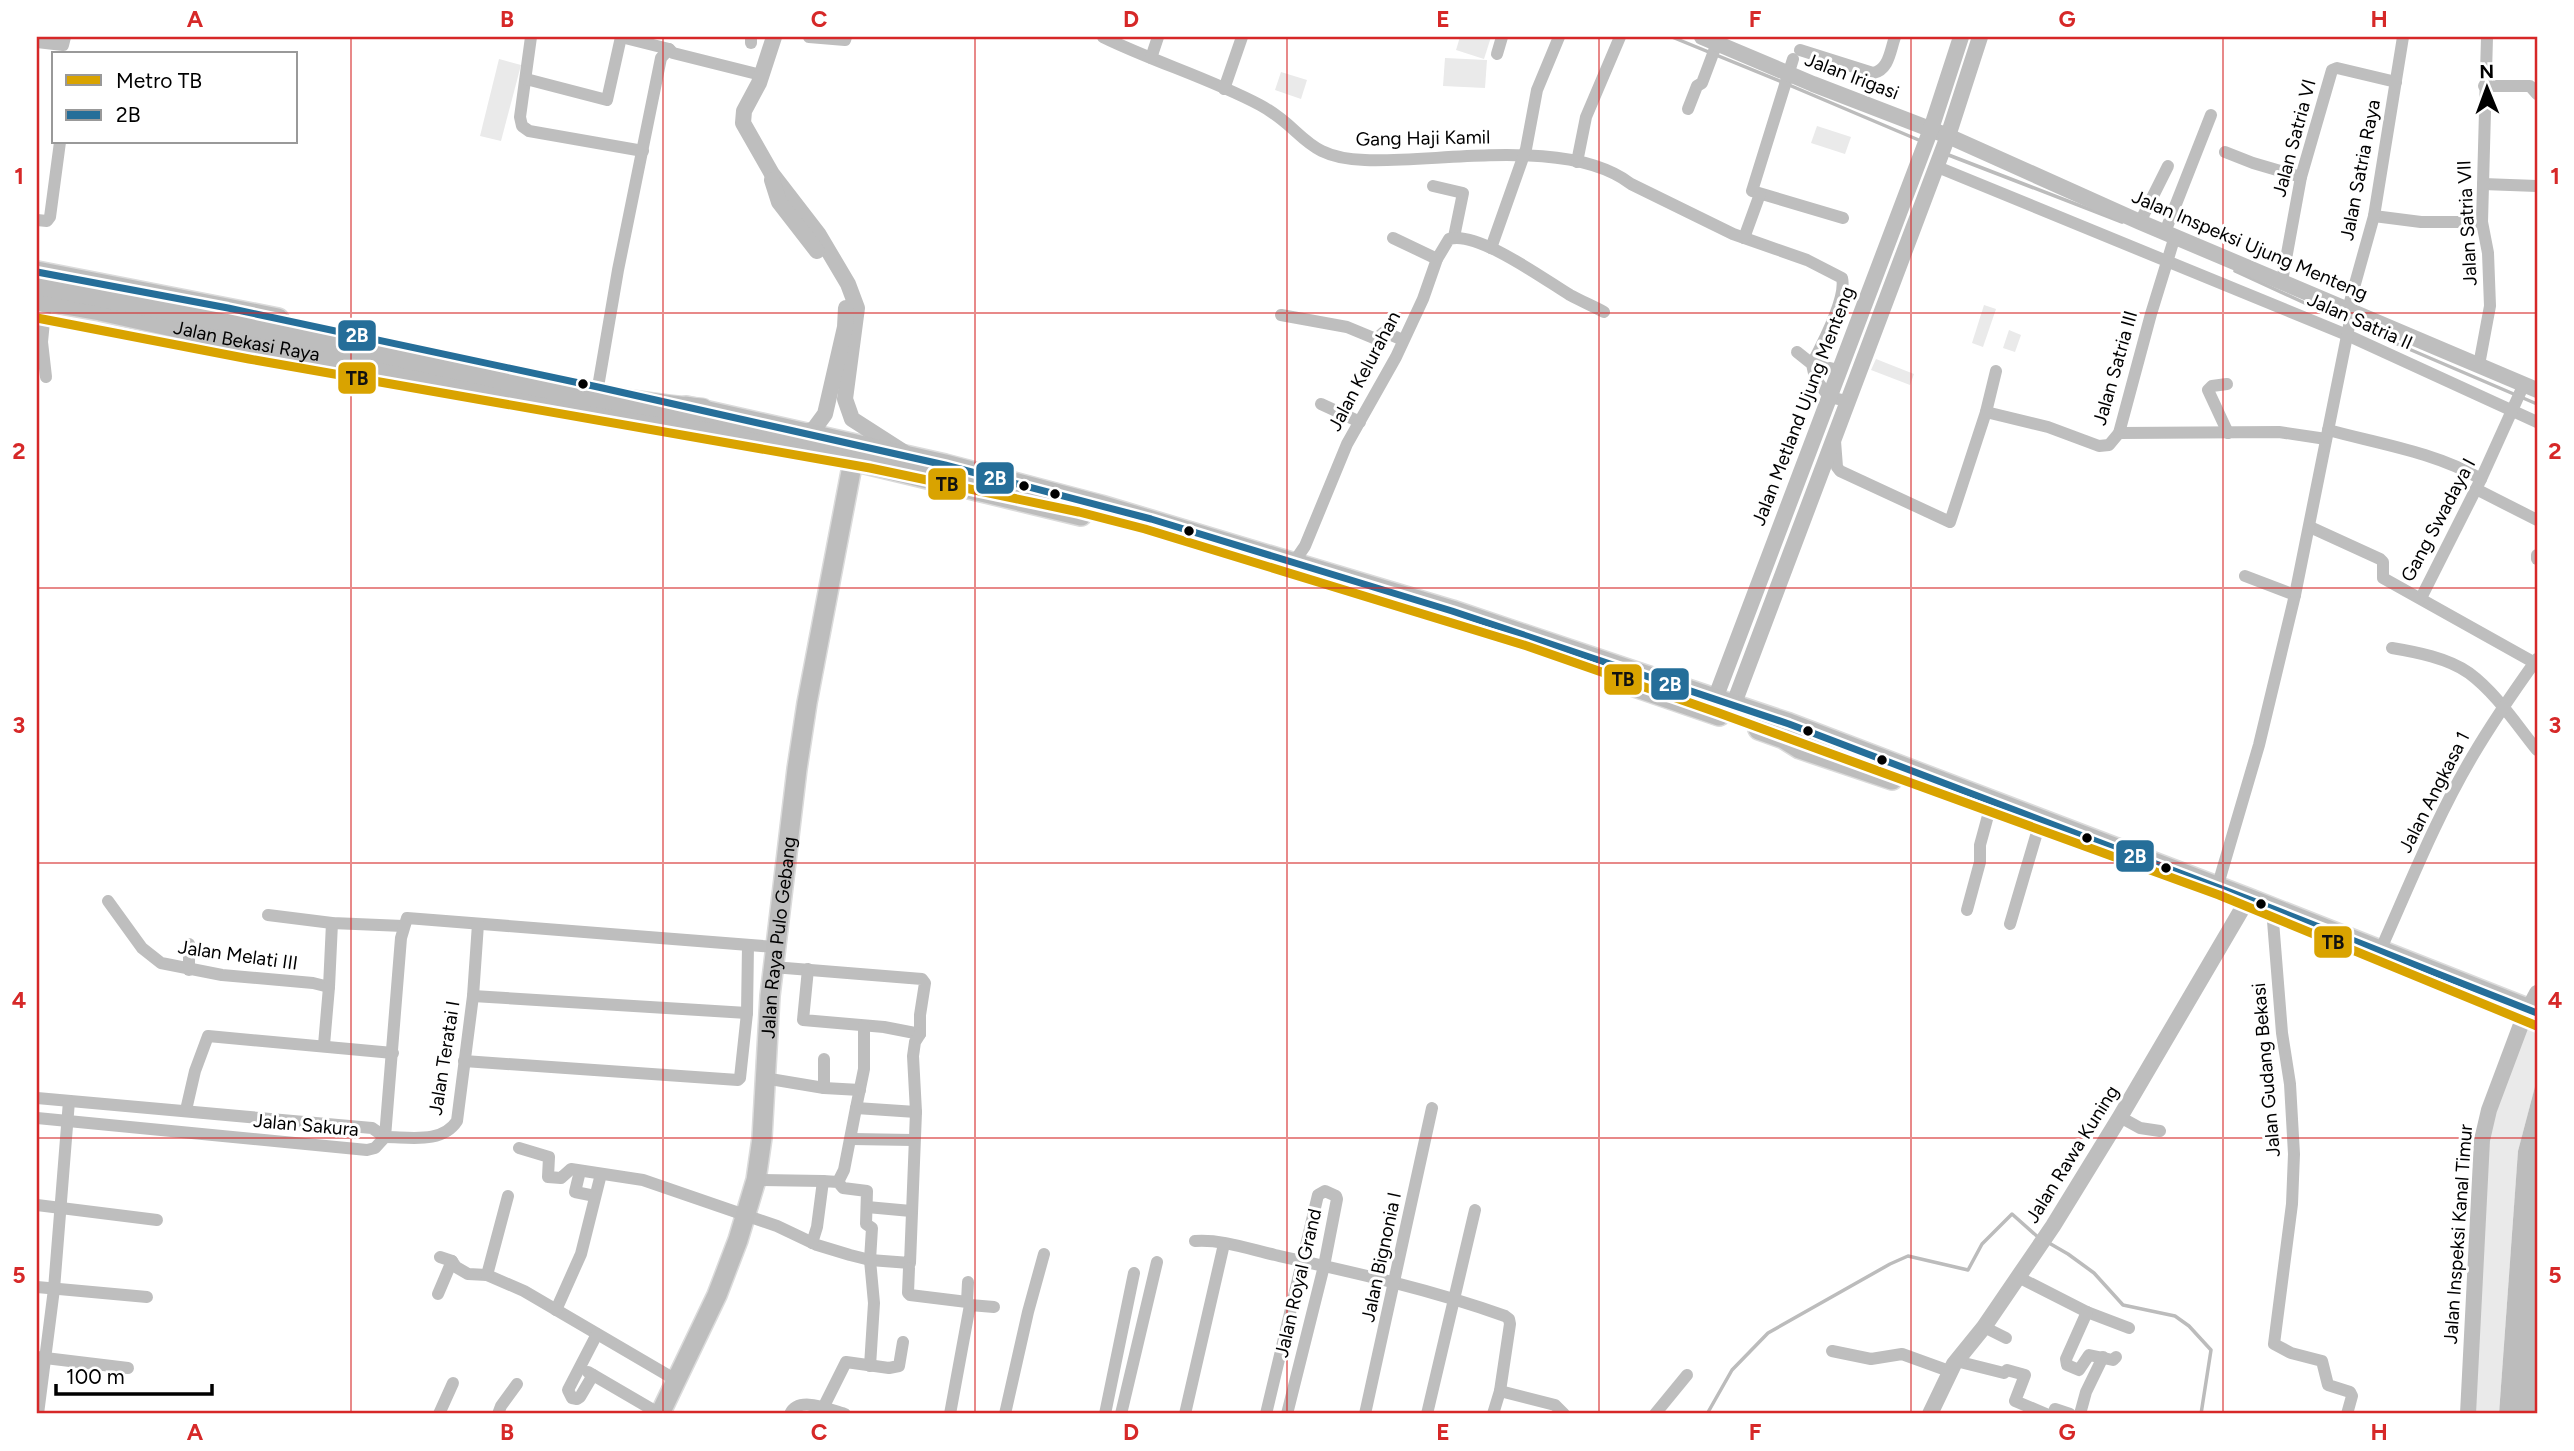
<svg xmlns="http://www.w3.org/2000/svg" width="2574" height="1451" font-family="Figtree,sans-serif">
	<rect width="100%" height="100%" fill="#fff"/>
	<g fill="#eaeaea">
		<polygon points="1460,37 1491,37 1484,59 1456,50"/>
		<polygon points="1445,58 1487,60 1485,88 1443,86"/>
		<polygon points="499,59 521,65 501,141 480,136"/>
		<polygon points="1281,72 1307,80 1301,99 1275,90"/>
		<polygon points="1817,126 1851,137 1845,154 1811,143"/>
		<polygon points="1984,305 1996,309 1983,347 1972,343"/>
		<polygon points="2009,330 2021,335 2015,352 2003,348"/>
		<polygon points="1876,359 1914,374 1910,385 1871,370"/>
		<polygon points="2522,1022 2537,1028 2537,1079 2518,1151 2499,1414 2468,1414 2482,1140"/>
	</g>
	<polygon fill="#bcbcbc" points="2537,1079 2537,1414 2499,1414 2518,1151"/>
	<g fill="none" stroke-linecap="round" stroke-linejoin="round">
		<g stroke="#bcbcbc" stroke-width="3.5">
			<polyline points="1672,37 1782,82"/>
			<polyline points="1789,85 1921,141"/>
			<polyline points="1946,154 2122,222"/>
			<polyline points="2235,271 2346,322"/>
			<polyline points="2353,325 2537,404"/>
			<polyline points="2049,1243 2068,1254 2094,1273 2123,1305 2175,1316 2189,1326 2211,1350 2201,1414"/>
			<polyline points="1707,1414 1732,1370 1768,1333 1890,1264 1908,1256 1968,1270 1982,1244 2012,1214 2039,1238"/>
		</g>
		<g stroke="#dbdbdb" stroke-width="22">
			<g id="primary">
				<path id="s1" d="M660,1414L717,1295L738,1240L756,1180L762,1138L770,996L797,769L807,703L856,445"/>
			</g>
		</g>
		<g stroke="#dbdbdb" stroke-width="24">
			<g id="trunk">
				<polyline points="37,272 278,319"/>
				<path id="s2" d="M37,299L100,310L227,338L358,361L397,372L456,379L536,400L832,455L1081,515"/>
				<polyline points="686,407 945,465 1101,506 1452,611 1789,724 2248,899 2537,1013"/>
				<polyline points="1614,679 1719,715"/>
				<polyline points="1759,729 1784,738 1800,748 1892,779"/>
			</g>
		</g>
		<g stroke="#dbdbdb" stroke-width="25">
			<path id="motorway" d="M37,283C148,305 259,325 369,349C480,372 589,400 702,410"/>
		</g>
		<g stroke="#bebebe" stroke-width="12">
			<polyline points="531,37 520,117 522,126 529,131 643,151"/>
			<polyline points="621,37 669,49 673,53 761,75"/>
			<polyline points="809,37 845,40 846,37"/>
			<path d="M1103,37C1154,62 1209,78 1260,105C1305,129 1303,158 1365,160C1440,163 1568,136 1631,184L1733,234L1807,260L1842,278C1847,298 1822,345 1812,364L1839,370"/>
			<polyline points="37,42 63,45 65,37"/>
			<polyline points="751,43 751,37"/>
			<path d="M1800,50L1873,73C1889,70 1890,51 1895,37"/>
			<polyline points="1497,54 1502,37"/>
			<polyline points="1151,58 1158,37"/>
			<polyline points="1793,59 1752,191 1843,218"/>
			<polyline points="526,79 607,100 621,37"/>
			<polyline points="2484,86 2530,86 2537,94"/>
			<polyline points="1224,89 1242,37"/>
			<polyline points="1688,109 1697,86 1702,83 1717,43"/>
			<polyline points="2225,152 2253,163 2301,177"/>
			<polyline points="1577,162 1586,117 1620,37"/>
			<polyline points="1935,166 2347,335 2537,422"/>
			<polyline points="2483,184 2537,186"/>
			<polyline points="1433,186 1463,193 1454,237"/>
			<polyline points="2374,216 2421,222 2482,222"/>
			<polyline points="37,220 47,221 50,217 60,142"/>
			<polyline points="2140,222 2168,166"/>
			<polyline points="2165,232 2211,115"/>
			<polyline points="1393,238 1437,259"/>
			<polyline points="1744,238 1760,194"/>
			<polyline points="1491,248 1526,149 1537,90 1559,37"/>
			<polyline points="2282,281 2301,177 2332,70 2337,68 2396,82"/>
			<polyline points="2348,309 2374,216 2403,37"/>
			<polyline points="1281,315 1347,327 1376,339 1384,332 1403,340"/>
			<polyline points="1797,352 1812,364 1815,378 1829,397 1847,401"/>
			<polyline points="2479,365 2490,306 2488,253 2482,222 2487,37"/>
			<polyline points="46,377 42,342 46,301"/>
			<polyline points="2227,384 2212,386 2208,390 2228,433"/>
			<polyline points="598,387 618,270 661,58 669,49"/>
			<polyline points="1321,404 1360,422"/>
			<polyline points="1986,412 2048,427 2099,446 2109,445 2119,433 2151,314 2175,236"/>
			<path d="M2328,430C2380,444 2434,452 2481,479"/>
			<polyline points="2119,433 2279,432 2326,439"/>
			<polyline points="1835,441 1837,467 1840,471 1950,522 1986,412 1996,371"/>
			<polyline points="2476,489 2537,520"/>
			<polyline points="2310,527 2380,559 2383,562 2383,578 2535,663"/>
			<polyline points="2537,555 2537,559"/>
			<path d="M1294,562L1305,546L1347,444L1396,357L1423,299L1437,259L1449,239C1477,230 1545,280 1570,295C1581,301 1593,306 1604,312"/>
			<polyline points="2245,576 2295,595"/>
			<polyline points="2421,598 2481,479 2524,384"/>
			<path d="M2392,648C2416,652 2448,658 2469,673C2496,693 2516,724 2537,750"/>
			<polyline points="2217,888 2259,745 2295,595 2352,311"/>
			<polyline points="108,901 142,948 161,963 222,975 313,983 329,987 332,923"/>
			<polyline points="1967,910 1980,862 1980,845 1989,812"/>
			<polyline points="268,915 332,923 403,926"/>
			<polyline points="2273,921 2282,1033 2290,1084 2294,1154 2292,1204 2274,1344 2291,1353 2322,1361 2328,1385 2350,1392 2352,1396 2347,1414"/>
			<polyline points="2010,924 2038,829"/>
			<path d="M2380,951C2409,886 2436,818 2472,757C2492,723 2514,691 2537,659"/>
			<polyline points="773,967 922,979 925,983 920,1015 920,1034"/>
			<polyline points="808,969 803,1020 884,1027 920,1034"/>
			<polyline points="189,970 189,944"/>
			<polyline points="473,996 747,1013"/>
			<polyline points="864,1026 864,1069 856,1108 916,1112"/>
			<polyline points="324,1045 329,987"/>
			<polyline points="824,1059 824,1088"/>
			<polyline points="464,1061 738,1080 740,1078 747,1013 748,945"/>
			<polyline points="764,1078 824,1088 860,1090"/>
			<polyline points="37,1098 372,1128 385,1137"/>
			<polyline points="186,1110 195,1071 208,1036 393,1053"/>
			<polyline points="2120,1117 2140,1128 2160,1131"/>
			<polyline points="37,1118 367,1150 375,1148 385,1137"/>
			<polyline points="385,1137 401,938 407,918 775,947"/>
			<path d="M385,1137C410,1137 442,1144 457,1121L473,996L478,924"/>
			<polyline points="852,1139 913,1140"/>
			<polyline points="519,1148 549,1157 548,1177 561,1178 571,1169 643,1180 777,1226 817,1245 850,1255 870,1260 910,1263 916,1112 913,1056 915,1042 920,1034"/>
			<polyline points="580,1171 575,1192 595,1196"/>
			<polyline points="756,1180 823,1181"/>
			<polyline points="838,1182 844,1170 856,1108"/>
			<polyline points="37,1205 157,1220"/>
			<polyline points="867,1207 911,1211"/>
			<path d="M1195,1241C1221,1239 1249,1249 1275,1255C1352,1272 1430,1289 1505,1316L1509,1319L1510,1324L1500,1391L1493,1414"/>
			<polyline points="812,1243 817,1227 823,1181 838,1182 843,1188 867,1191 866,1224 872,1228 870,1260 874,1303 870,1366"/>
			<polyline points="440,1257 452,1261 456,1267 468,1274 487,1275 524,1291 676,1380"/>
			<polyline points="909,1268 908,1293 910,1295 967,1302"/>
			<polyline points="487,1275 508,1196"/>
			<polyline points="2018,1277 2087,1312 2129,1328"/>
			<polyline points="37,1287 147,1297"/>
			<polyline points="438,1294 452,1261"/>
			<polyline points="970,1305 994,1307"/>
			<polyline points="556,1310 581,1254 601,1174"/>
			<polyline points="2087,1312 2066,1359 2067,1365 2079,1370 2089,1355 2113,1360 2116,1357"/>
			<polyline points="1984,1327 2006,1338"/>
			<polyline points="1832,1351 1871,1359 1902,1354 1949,1371"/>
			<polyline points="37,1357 128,1368"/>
			<polyline points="1956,1361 2004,1373 2007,1370 2025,1375 2015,1401 2046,1414"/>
			<polyline points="588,1372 660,1414"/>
			<polyline points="593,1375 580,1397 577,1399 572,1398 568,1390 597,1334"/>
			<polyline points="1500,1391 1555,1405 1564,1414"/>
			<polyline points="823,1408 846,1362 889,1368 899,1366 903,1342"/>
			<polyline points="38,1414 54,1289 69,1101"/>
			<polyline points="439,1414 453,1383"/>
			<polyline points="498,1414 501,1406 517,1384"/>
			<path d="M790,1414C799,1395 829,1410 845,1414"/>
			<polyline points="950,1414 970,1305 967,1302 968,1282"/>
			<polyline points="1005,1414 1028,1312 1044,1254"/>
			<polyline points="1105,1414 1134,1273"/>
			<polyline points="1121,1414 1157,1262"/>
			<polyline points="1185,1414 1224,1244"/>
			<polyline points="1266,1414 1318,1195 1325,1191 1336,1196 1337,1199 1324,1266 1287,1414"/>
			<polyline points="1365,1414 1432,1108"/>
			<polyline points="1427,1414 1475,1210"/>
			<polyline points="1655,1414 1687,1375"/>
			<polyline points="2053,1414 2055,1409 2070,1414"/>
			<polyline points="2080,1414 2086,1392 2103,1357"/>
		</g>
		<g stroke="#bebebe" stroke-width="16">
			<polyline points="774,37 759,83 744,111 743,123 772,174 819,235 848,284 857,308 845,399 852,419 905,453"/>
			<polyline points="1702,37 1813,84 1948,136 2140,222 2537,390"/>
			<polyline points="772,180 779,202 817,251"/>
			<polyline points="804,433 814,429 825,414 845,327 846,308"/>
			<polyline points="1715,699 1931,129 1961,37"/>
			<polyline points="1733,706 1948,136 1980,37"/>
			<polyline points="2528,1010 2537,993"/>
			<polyline points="1930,1414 1954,1364 1984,1327 2053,1226 2120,1117 2242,909"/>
			<polyline points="2468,1414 2482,1140 2489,1110 2522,1022"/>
		</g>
		<use href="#primary" stroke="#bdbdbd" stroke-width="19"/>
		<use href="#trunk" stroke="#bdbdbd" stroke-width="21"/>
		<use href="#motorway" stroke="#bdbdbd" stroke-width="23"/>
		<g stroke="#fff" stroke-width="12">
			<polyline id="bus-1" points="37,272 228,308 598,387 945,465 1151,519 1452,611 1789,724 2248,899 2537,1013"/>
		</g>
		<use href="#bus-1" stroke="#256e99" stroke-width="7"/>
		<g stroke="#fff" stroke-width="14">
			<polyline id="metro-1" points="37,318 249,359 870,468 1079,512 1145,529 1527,646 1719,713 2219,895 2537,1026"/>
		</g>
		<use href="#metro-1" stroke="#d9a300" stroke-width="9"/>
	</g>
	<path fill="none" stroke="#d62828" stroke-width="2" stroke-opacity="0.55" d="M351,37V1414M663,37V1414M975,37V1414M1287,37V1414M1599,37V1414M1911,37V1414M2223,37V1414M37,313H2537M37,588H2537M37,863H2537M37,1138H2537"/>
	<g fill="#000" stroke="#fff" stroke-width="2.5">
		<circle cx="583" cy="384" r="6"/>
		<circle cx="1024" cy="486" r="6"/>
		<circle cx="1055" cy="494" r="6"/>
		<circle cx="1189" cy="531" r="6"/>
		<circle cx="1808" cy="731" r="6"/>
		<circle cx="1882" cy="760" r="6"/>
		<circle cx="2087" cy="838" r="6"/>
		<circle cx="2166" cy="868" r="6"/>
		<circle cx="2261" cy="904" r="6"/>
	</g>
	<g text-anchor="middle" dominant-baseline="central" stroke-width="6" stroke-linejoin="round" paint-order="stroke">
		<g font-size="19" fill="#000" stroke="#fff">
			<text transform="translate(1852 76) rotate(21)">Jalan Irigasi</text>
			<text transform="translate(1423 138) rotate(-1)">Gang Haji Kamil</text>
			<text transform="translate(2294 138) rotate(-75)">Jalan Satria VI</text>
			<text transform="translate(2360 170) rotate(-79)">Jalan Satria Raya</text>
			<text transform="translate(2467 223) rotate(-93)">Jalan Satria VII</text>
			<text transform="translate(2250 245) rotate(23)">Jalan Inspeksi Ujung Menteng</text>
			<text transform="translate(2360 321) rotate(24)">Jalan Satria II</text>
			<text stroke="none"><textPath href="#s2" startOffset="214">Jalan Bekasi Raya</textPath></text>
			<text transform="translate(2115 368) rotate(-74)">Jalan Satria III</text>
			<text transform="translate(1364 371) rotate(-62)">Jalan Kelurahan</text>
			<text transform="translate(1803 406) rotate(-69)">Jalan Metland Ujung Menteng</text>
			<text transform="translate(2438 520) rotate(-62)">Gang Swadaya I</text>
			<text transform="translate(2434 792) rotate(-63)">Jalan Angkasa 1</text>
			<text stroke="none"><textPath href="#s1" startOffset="497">Jalan Raya Pulo Gebang</textPath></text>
			<text transform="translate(238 955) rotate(8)">Jalan Melati III</text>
			<text transform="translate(444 1058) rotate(-81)">Jalan Teratai I</text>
			<text transform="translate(2266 1070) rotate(-95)">Jalan Gudang Bekasi</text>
			<text transform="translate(306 1125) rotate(5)">Jalan Sakura</text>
			<text transform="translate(2072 1154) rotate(-58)">Jalan Rawa Kuning</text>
			<text transform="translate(2458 1234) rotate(-86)">Jalan Inspeksi Kanal Timur</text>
			<text transform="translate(1381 1257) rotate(-78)">Jalan Bignonia I</text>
			<text transform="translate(1298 1283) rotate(-77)">Jalan Royal Grand</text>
		</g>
	</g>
	<g stroke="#fff" stroke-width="2.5">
		<rect x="337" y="319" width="40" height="33" rx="7" fill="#256e99"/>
		<rect x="337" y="361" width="40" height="34" rx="7" fill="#d9a300"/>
		<rect x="975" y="461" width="40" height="34" rx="7" fill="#256e99"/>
		<rect x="927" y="467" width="40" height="34" rx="7" fill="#d9a300"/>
		<rect x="1603" y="663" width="40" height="33" rx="7" fill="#d9a300"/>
		<rect x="1650" y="667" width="40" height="34" rx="7" fill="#256e99"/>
		<rect x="2115" y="839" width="40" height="34" rx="7" fill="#256e99"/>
		<rect x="2313" y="925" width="40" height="34" rx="7" fill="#d9a300"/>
	</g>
	<g font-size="19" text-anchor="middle" font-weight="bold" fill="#fff">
		<text x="357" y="342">2B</text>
		<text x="995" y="485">2B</text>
		<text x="1670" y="691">2B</text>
		<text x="2135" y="863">2B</text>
	</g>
	<g font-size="19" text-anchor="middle" font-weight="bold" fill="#111">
		<text x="357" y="385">TB</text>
		<text x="947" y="491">TB</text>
		<text x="1623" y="686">TB</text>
		<text x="2333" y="949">TB</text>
	</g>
	<rect width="2574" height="1451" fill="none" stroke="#ffffff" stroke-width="77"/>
	<rect x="52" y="52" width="245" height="91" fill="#ffffff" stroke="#999999" stroke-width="2"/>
	<rect x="66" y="75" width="35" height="10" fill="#d9a300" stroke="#999999" stroke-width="2"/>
	<text x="116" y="88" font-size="21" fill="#000000">Metro TB</text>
	<rect x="66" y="110" width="35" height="10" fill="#256e99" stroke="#999999" stroke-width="2"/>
	<text x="116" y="122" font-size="21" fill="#000000">2B</text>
	<g transform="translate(2487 88) rotate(359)" stroke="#ffffff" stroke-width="5" paint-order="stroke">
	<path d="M0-5L12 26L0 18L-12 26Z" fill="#000000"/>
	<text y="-10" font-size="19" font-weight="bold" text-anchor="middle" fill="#000000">N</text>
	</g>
	<path d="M56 1384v10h156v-10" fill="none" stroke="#000000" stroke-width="3.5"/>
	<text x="66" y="1384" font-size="21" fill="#000000" stroke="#ffffff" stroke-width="5" paint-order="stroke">100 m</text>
	<rect x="38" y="38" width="2498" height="1374" fill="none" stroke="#d62828" stroke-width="2.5"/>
	<g font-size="23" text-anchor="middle" font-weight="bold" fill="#d62828">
		<text x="195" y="27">A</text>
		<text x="507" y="27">B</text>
		<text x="819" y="27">C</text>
		<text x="1131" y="27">D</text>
		<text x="1443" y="27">E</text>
		<text x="1755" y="27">F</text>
		<text x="2067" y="27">G</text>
		<text x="2379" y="27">H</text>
		<text x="19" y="184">1</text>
		<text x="2555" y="184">1</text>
		<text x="19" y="459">2</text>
		<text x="2555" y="459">2</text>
		<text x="19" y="733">3</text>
		<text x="2555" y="733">3</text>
		<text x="19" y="1008">4</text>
		<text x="2555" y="1008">4</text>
		<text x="19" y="1283">5</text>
		<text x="2555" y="1283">5</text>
		<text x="195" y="1440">A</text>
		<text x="507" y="1440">B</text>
		<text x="819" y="1440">C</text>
		<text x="1131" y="1440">D</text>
		<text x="1443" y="1440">E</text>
		<text x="1755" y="1440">F</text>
		<text x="2067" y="1440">G</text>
		<text x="2379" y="1440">H</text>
	</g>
</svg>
